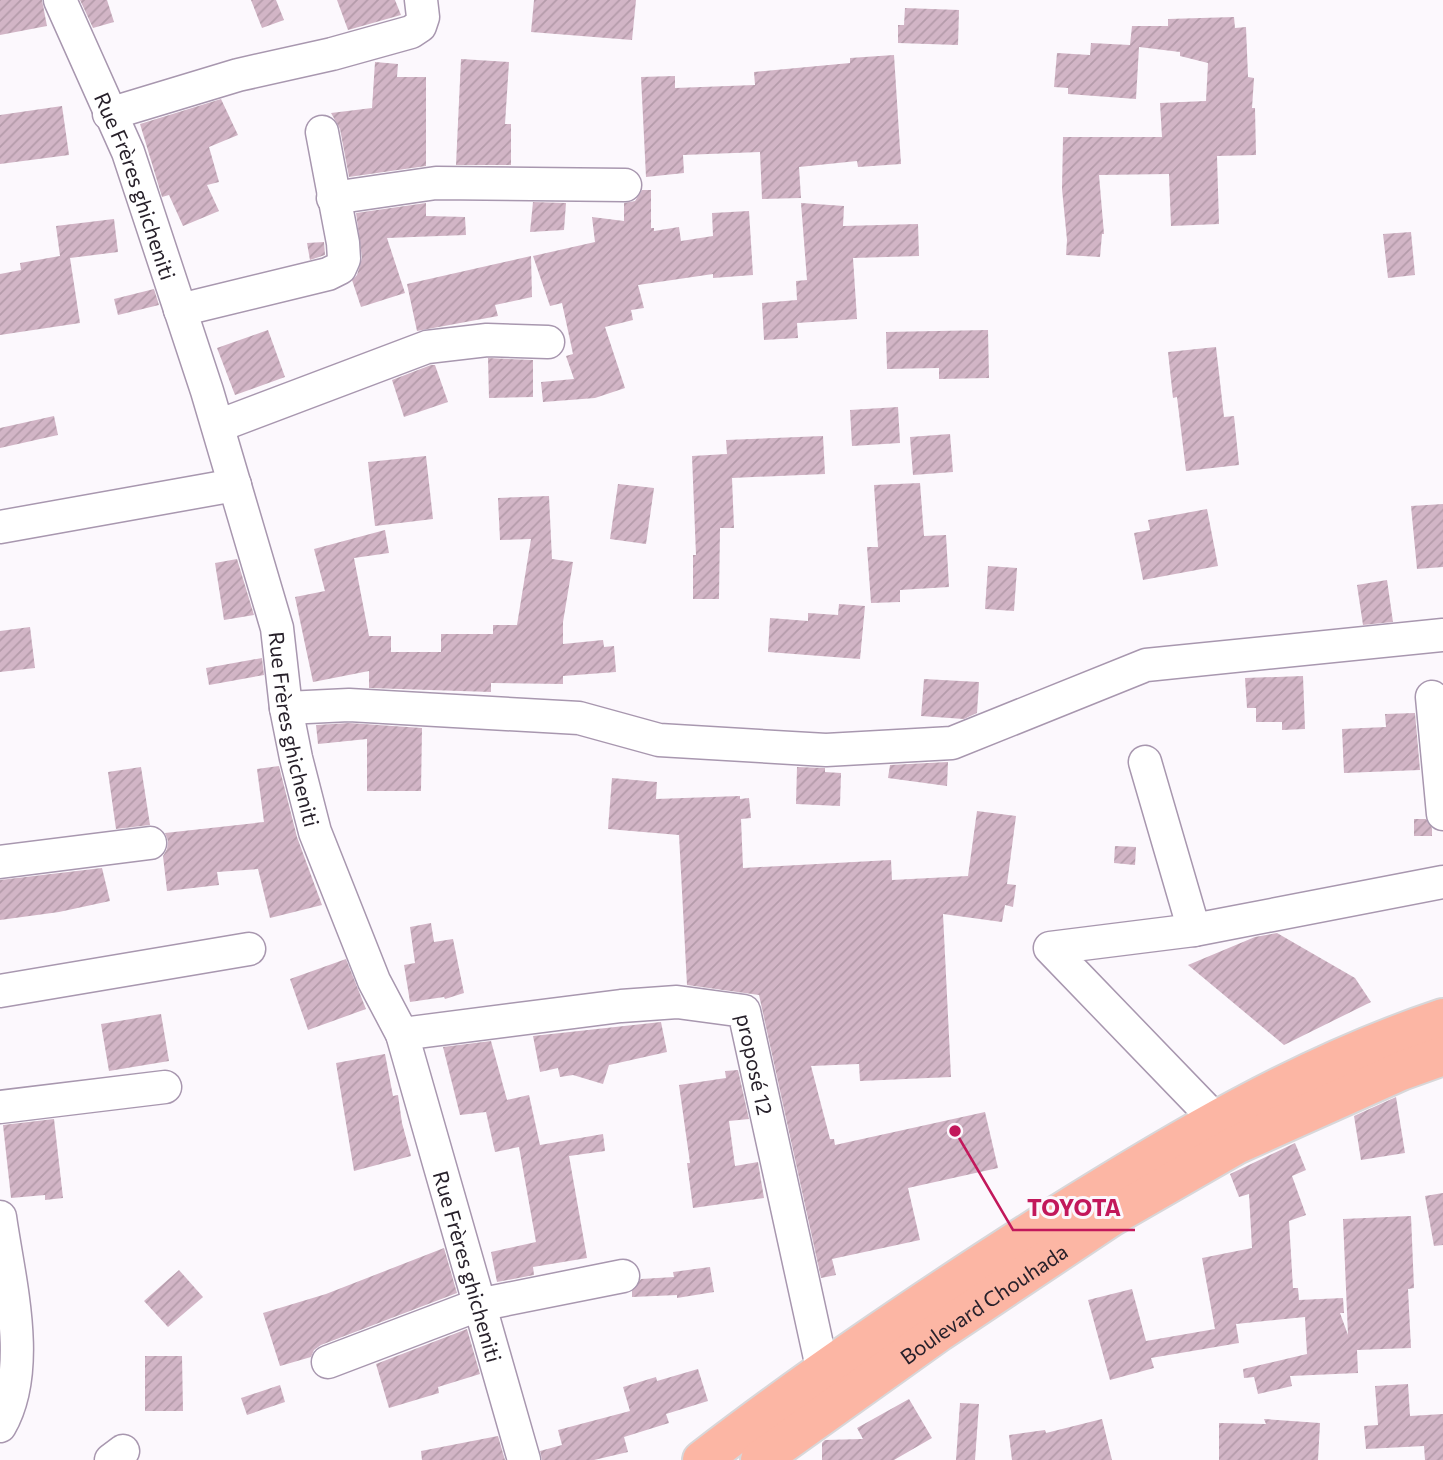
<svg xmlns="http://www.w3.org/2000/svg" width="1443" height="1460" font-family="Commissioner,sans-serif">
	<defs>
		<pattern id="building-hatch" width="6" height="6" patternUnits="userSpaceOnUse" patternTransform="scale(1.75)"><rect width="6" height="6" fill="#d2b5c6"/><path d="M-1 1l2-2M0 6l6-6M5 7l2-2" fill="none" stroke="#b49baa"/></pattern>
	</defs>
	<rect width="100%" height="100%" fill="#fcf8fd"/>
	<g fill="url(#building-hatch)">
		<polygon points="0,0 42,0 47,26 0,35"/>
		<polygon points="80,0 107,0 114,22 93,28"/>
		<polygon points="251,0 276,0 284,20 262,28"/>
		<polygon points="337,0 395,0 401,15 348,30"/>
		<polygon points="534,0 636,0 632,40 531,32"/>
		<polygon points="905,8 959,10 958,45 898,43 898,25 904,25"/>
		<polygon points="1234,17 1235,28 1246,27 1248,77 1254,78 1252,108 1255,108 1256,155 1217,156 1219,224 1171,226 1169,174 1099,175 1104,234 1102,234 1100,257 1066,255 1067,240 1062,189 1063,137 1162,137 1160,103 1206,101 1208,63 1180,56 1180,52 1139,47 1136,99 1068,94 1068,88 1054,87 1057,53 1090,55 1091,43 1130,45 1132,26 1168,26 1168,19"/>
		<polygon points="894,55 901,164 858,167 857,161 799,167 801,198 762,199 760,152 683,155 684,173 646,177 641,77 675,76 675,88 755,85 754,72 850,63 850,58"/>
		<polygon points="461,59 509,62 505,124 511,124 511,165 456,165"/>
		<polygon points="375,62 398,64 397,77 426,77 426,166 349,177 340,129 331,113 372,108"/>
		<polygon points="221,99 238,135 209,147 219,182 207,185 219,211 183,226 169,195 162,197 140,124"/>
		<polygon points="62,106 69,155 0,164 0,115"/>
		<polygon points="642,190 651,190 651,228 654,228 654,231 679,227 681,241 713,236 712,213 749,211 753,275 713,278 713,274 638,285 644,308 631,310 633,320 605,327 625,388 595,398 543,402 541,382 574,379 566,356 573,354 562,303 550,306 533,256 595,242 592,217 624,221 624,203 635,201"/>
		<polygon points="533,202 566,203 564,230 530,232"/>
		<polygon points="426,203 426,216 465,217 466,235 387,238 405,293 361,307 352,280 357,275 362,258 356,213"/>
		<polygon points="801,203 844,206 843,226 918,224 919,256 853,258 857,319 797,323 798,338 764,340 762,303 797,300 796,281 807,280"/>
		<polygon points="114,219 118,252 70,258 80,323 0,335 0,274 21,270 20,263 60,256 56,226"/>
		<polygon points="1411,232 1415,275 1388,278 1383,234"/>
		<polygon points="324,242 325,255 310,260 307,243"/>
		<polygon points="531,256 532,297 495,305 498,316 417,331 407,284"/>
		<polygon points="154,289 159,305 118,315 114,299"/>
		<polygon points="268,330 285,377 235,395 217,348"/>
		<polygon points="988,330 989,378 939,379 939,368 887,369 886,332"/>
		<polygon points="1216,347 1224,417 1234,416 1239,465 1186,471 1177,397 1173,398 1168,352"/>
		<polygon points="488,358 533,360 533,397 489,398"/>
		<polygon points="431,365 435,365 448,402 404,417 392,380"/>
		<polygon points="898,407 900,443 852,446 850,410"/>
		<polygon points="54,416 58,435 0,448 0,428"/>
		<polygon points="950,434 953,472 913,475 910,437"/>
		<polygon points="823,436 825,474 732,478 734,528 720,528 719,599 693,599 693,555 696,555 692,456 727,454 726,440"/>
		<polygon points="426,456 433,519 375,526 368,462"/>
		<polygon points="920,483 924,536 946,535 949,587 900,590 900,602 871,603 867,547 878,547 874,485"/>
		<polygon points="618,484 654,488 646,544 610,539"/>
		<polygon points="549,496 552,559 573,562 563,622 563,644 603,640 604,647 614,646 616,672 563,676 563,684 491,683 491,692 369,688 369,671 313,682 295,597 325,591 314,549 385,530 389,553 354,558 369,636 391,636 391,652 441,652 441,634 493,634 493,625 517,625 531,539 500,540 498,498"/>
		<polygon points="1443,504 1443,567 1417,569 1411,506"/>
		<polygon points="1207,509 1218,566 1143,580 1134,533 1150,530 1148,520"/>
		<polygon points="237,559 254,615 224,620 215,563"/>
		<polygon points="988,566 1017,568 1014,611 985,609"/>
		<polygon points="1387,580 1393,622 1363,625 1357,585"/>
		<polygon points="839,604 865,606 860,659 768,652 770,618 808,621 808,613 838,615"/>
		<polygon points="30,627 35,668 0,672 0,631"/>
		<polygon points="262,658 264,675 209,685 206,668"/>
		<polygon points="1303,676 1305,729 1282,730 1282,722 1256,722 1256,708 1247,708 1245,678"/>
		<polygon points="924,679 979,682 977,713 964,719 921,716"/>
		<polygon points="1415,713 1420,770 1344,773 1342,729 1386,727 1385,714"/>
		<polygon points="349,723 422,728 421,791 367,791 367,739 318,744 316,725"/>
		<polygon points="948,762 947,786 888,778 890,765"/>
		<polygon points="279,766 297,837 322,905 270,918 258,869 217,872 219,885 167,891 163,856 167,849 168,841 165,833 264,822 257,769"/>
		<polygon points="141,767 150,825 116,829 108,772"/>
		<polygon points="797,767 825,768 825,772 841,773 840,806 796,804"/>
		<polygon points="612,778 657,782 656,799 740,796 740,799 749,798 751,818 741,819 743,868 891,860 892,880 968,876 977,811 1016,816 1007,884 1016,885 1013,907 1005,905 1002,922 943,914 951,1077 860,1081 859,1064 811,1066 830,1139 834,1139 835,1145 985,1112 998,1168 908,1188 920,1240 832,1259 836,1275 821,1278 759,995 687,985 679,835 608,829"/>
		<polygon points="1414,819 1426,819 1432,828 1432,836 1414,836"/>
		<polygon points="1115,846 1136,847 1135,865 1114,863"/>
		<polygon points="102,868 110,901 59,912 0,920 0,880"/>
		<polygon points="431,923 434,942 453,939 464,993 445,999 444,997 410,1002 404,965 415,963 410,927"/>
		<polygon points="1277,933 1355,978 1371,1002 1284,1045 1188,965 1255,937"/>
		<polygon points="346,959 366,1009 308,1030 290,979"/>
		<polygon points="161,1014 169,1061 109,1071 101,1024"/>
		<polygon points="661,1022 667,1052 609,1065 603,1084 573,1075 560,1077 558,1068 540,1072 533,1036"/>
		<polygon points="491,1041 507,1100 529,1095 540,1145 603,1134 605,1151 569,1156 587,1258 533,1267 534,1275 497,1282 491,1252 536,1242 519,1147 495,1152 486,1112 460,1115 443,1047"/>
		<polygon points="385,1054 393,1096 398,1095 402,1123 411,1156 354,1171 336,1063"/>
		<polygon points="738,1070 749,1119 729,1121 735,1166 758,1162 764,1198 693,1208 687,1163 690,1163 679,1085 726,1078 725,1071"/>
		<polygon points="1396,1097 1405,1153 1361,1160 1354,1116"/>
		<polygon points="54,1119 63,1198 45,1200 45,1195 11,1198 3,1125"/>
		<polygon points="1295,1143 1306,1170 1292,1176 1306,1215 1289,1221 1293,1288 1298,1288 1299,1300 1343,1298 1344,1313 1340,1313 1348,1335 1343,1219 1411,1216 1414,1288 1408,1289 1411,1348 1357,1350 1358,1373 1290,1376 1292,1386 1258,1394 1254,1377 1244,1378 1243,1369 1307,1354 1305,1317 1236,1324 1239,1343 1151,1358 1154,1368 1110,1380 1088,1300 1132,1289 1146,1341 1215,1329 1202,1258 1252,1248 1249,1194 1239,1197 1230,1174"/>
		<polygon points="1443,1193 1443,1245 1434,1246 1425,1196"/>
		<polygon points="444,1248 457,1293 321,1345 314,1350 311,1357 280,1366 263,1313 326,1294"/>
		<polygon points="710,1267 714,1292 677,1298 677,1295 632,1297 632,1291 641,1279 674,1277 673,1272"/>
		<polygon points="179,1270 203,1297 168,1327 144,1301"/>
		<polygon points="467,1329 480,1374 438,1387 439,1393 389,1408 376,1364"/>
		<polygon points="145,1356 182,1356 183,1411 145,1411"/>
		<polygon points="698,1369 708,1401 666,1414 669,1423 624,1437 628,1452 594,1460 542,1460 540,1451 562,1445 558,1430 630,1411 623,1387 656,1377 657,1381"/>
		<polygon points="1408,1384 1410,1416 1443,1414 1443,1460 1425,1460 1424,1446 1366,1449 1364,1426 1378,1425 1375,1386"/>
		<polygon points="280,1385 285,1402 247,1415 241,1398"/>
		<polygon points="909,1399 932,1438 894,1460 822,1460 822,1443 825,1440 863,1439 857,1428"/>
		<polygon points="960,1403 979,1404 975,1460 956,1460"/>
		<polygon points="1102,1419 1112,1460 1012,1460 1009,1435 1045,1430 1046,1433"/>
		<polygon points="1264,1419 1320,1423 1318,1460 1219,1460 1219,1423 1266,1424"/>
		<polygon points="498,1436 505,1460 422,1460 421,1451"/>
	</g>
	<g fill="none" stroke-linecap="round" stroke-linejoin="round">
		<g stroke="#a897af" stroke-width="35">
			<g id="minor">
				<path id="s1" d="M60,0L128,152L207,391L277,628L286,708L296,758L315,832L374,981L402,1034L524,1460"/>
				<polyline points="109,114 238,75 332,54 411,32 420,26 423,17 421,0"/>
				<polyline points="333,198 436,183 625,185"/>
				<polyline points="180,310 328,274 340,268 344,259 343,243 322,132"/>
				<polyline points="218,426 427,347 487,340 548,342"/>
				<polyline points="0,527 235,485"/>
				<polyline points="1432,697 1443,814"/>
				<polyline points="286,708 349,705 579,718 659,740 826,750 952,743 1146,665 1443,635"/>
				<polyline points="1145,762 1194,930 1443,882"/>
				<polyline points="0,862 150,843"/>
				<polyline points="1194,930 1050,948 1215,1119"/>
				<polyline points="0,991 249,949"/>
				<path id="s2" d="M402,1034L621,1006L677,1002L744,1011L823,1372"/>
				<polyline points="0,1107 165,1087"/>
				<path d="M0,1217C9,1280 33,1369 0,1426"/>
				<polyline points="328,1362 478,1305 623,1276"/>
				<polyline points="111,1460 123,1451"/>
			</g>
		</g>
		<g stroke="#d8d7d9" stroke-width="42">
			<g id="highway">
				<path d="M702,1460C813,1374 931,1295 1049,1220C1175,1141 1302,1065 1443,1018"/>
				<path id="s3" d="M760,1460L939,1332L1111,1217L1236,1145L1401,1071L1443,1056"/>
			</g>
		</g>
		<use href="#minor" stroke="#fff" stroke-width="32"/>
		<use href="#highway" stroke="#fcb6a4" stroke-width="38"/>
	</g>
	<g text-anchor="middle" dominant-baseline="central" stroke-width="6" stroke-linejoin="round" paint-order="stroke">
		<g font-size="21" fill="#28212b" stroke="#fcf8fd">
			<text stroke="none"><textPath href="#s1" startOffset="201">Rue Frères ghicheniti</textPath></text>
			<text stroke="none"><textPath href="#s1" startOffset="768">Rue Frères ghicheniti</textPath></text>
			<text stroke="none"><textPath href="#s2" startOffset="399">proposé 12</textPath></text>
			<text stroke="none"><textPath href="#s1" startOffset="1335">Rue Frères ghicheniti</textPath></text>
			<text stroke="none"><textPath href="#s3" startOffset="273">Boulevard Chouhada</textPath></text>
		</g>
	</g>
	<path fill="none" stroke="#c2185b" stroke-width="2.5" d="M955 1131L1013 1230H1135"/>
	<circle fill="#c2185b" stroke="#fcf8fd" stroke-width="2.5" cx="955" cy="1131" r="7"/>
	<g font-size="23" text-anchor="middle" font-weight="bold" fill="#c2185b" stroke="#fcf8fd" stroke-width="6" stroke-linejoin="round" paint-order="stroke">
		<text x="1074" y="1216">TOYOTA</text>
	</g>
</svg>
